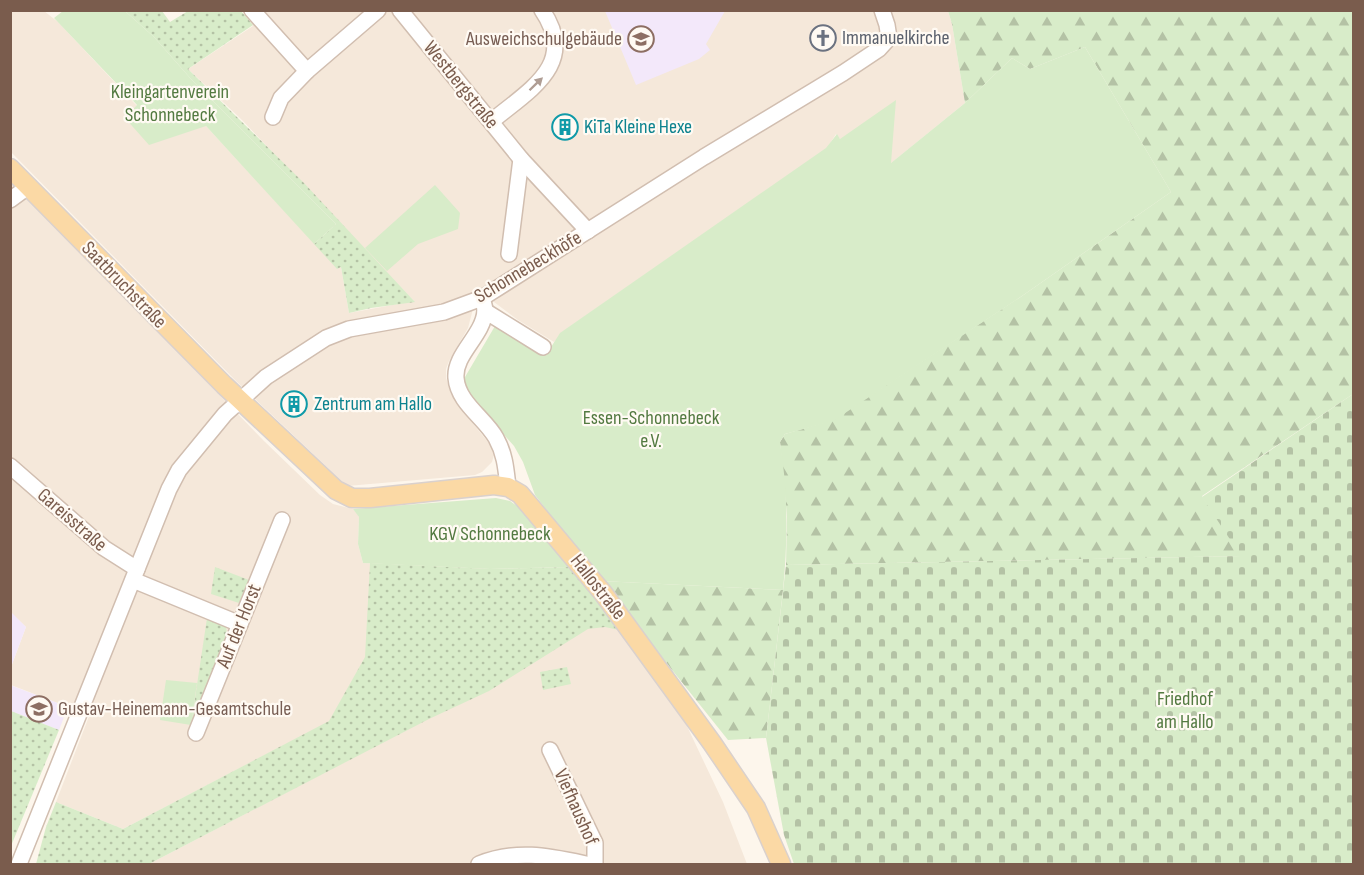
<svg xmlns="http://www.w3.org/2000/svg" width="1364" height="875" font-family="'Sofia Sans Condensed',sans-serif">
	<defs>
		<pattern id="grass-dots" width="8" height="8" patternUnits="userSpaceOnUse" patternTransform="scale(1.5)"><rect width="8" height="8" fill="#d8ecc9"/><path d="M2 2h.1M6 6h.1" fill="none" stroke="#b4c2a5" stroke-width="1.8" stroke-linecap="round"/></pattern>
		<pattern id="forest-firs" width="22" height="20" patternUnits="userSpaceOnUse" patternTransform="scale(1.5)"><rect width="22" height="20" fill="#d8ecc9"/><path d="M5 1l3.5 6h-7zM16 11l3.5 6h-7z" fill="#b4c2a5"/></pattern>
		<pattern id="cemetery-stones" width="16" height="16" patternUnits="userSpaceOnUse" patternTransform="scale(1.5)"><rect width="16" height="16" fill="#d8ecc9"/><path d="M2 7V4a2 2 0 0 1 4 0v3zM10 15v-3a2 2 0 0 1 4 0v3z" fill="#b4c2a5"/></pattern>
	</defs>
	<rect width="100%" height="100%" fill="#fdf6ec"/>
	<g fill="#f5e8da">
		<polygon points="10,11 44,11 58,22 137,106 206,126 337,268 341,267 349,313 414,301 242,120 188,69 253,26 242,11 948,11 952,24 965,103 890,164 840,139 836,134 827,148 568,328 554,342 518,320 478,290 468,328 449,361 446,369 446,378 451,393 457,404 492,447 494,455 492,462 482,472 475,475 347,486 236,381 11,152"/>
		<polygon points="10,179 264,441 320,495 333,504 353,509 357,513 359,517 358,544 363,563 490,569 619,630 685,722 723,802 747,864 149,864 362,753 288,743 123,829 56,802 93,706 68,707 11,685 11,667 26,627 10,612"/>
	</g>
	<g fill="#f3e8fa">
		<polygon points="605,11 725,11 706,44 710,50 699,59 636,85"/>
		<polygon points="11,612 26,627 11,667"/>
		<polygon points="10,685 68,707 59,730 11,711"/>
	</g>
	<g fill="url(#grass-dots)">
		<polygon points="125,11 162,11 170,22 188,11 241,11 253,25 188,69 304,183 415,302 371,308 349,313 341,267 337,269 314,244 336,224 191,79 154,37"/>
		<polygon points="370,563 490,569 571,567 619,630 605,627 588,629 489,691 429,719 149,864 36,864 46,827 56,802 123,829 329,721 365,657"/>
		<polygon points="215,567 249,580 239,603 211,594"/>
		<polygon points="207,618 226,626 227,634 191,725"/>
		<polygon points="567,667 571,684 543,690 540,672"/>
		<polygon points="11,711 59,730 11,846"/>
	</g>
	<g fill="url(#forest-firs)">
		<polygon points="948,11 1353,11 1353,394 1202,496 1242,556 786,565 787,516 780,442 785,434 833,420 1022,296 1171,192 1085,47 1030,69 1012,58 965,103 952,24"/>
		<polygon points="601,581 783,590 766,738 728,740"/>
	</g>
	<polygon fill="url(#cemetery-stones)" points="1353,394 1353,864 794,864 784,835 766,738 786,565 1241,556 1202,497"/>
	<g fill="#d8ecc9">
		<polygon points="63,11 125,11 154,37 191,79 336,224 314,244 206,126 149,145 125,118 137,105 54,18"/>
		<path d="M1085,47L1171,192L1022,296L833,421L785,434L780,442C788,491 788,540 783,590L601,581L535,495L523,462L514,446L465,391V377L495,326L502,328L546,355L560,333L826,148L837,134L840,139L896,100L891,163L965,103L1012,58L1030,69Z"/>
		<polygon points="435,185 460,213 458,229 418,244 387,271 365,248"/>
		<polygon points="496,498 510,501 517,506 571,567 490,569 363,563 358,544 359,517 353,509"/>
		<polygon points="166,680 197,683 191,725 160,720"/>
	</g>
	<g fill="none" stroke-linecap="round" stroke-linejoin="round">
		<g stroke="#d1beb0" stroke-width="18">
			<g id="minor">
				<polyline points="252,10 307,71"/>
				<polyline points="400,10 521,159 588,231"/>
				<polyline points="273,117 281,98 307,71 378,10"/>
				<path d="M492,121C529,90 579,64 542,10"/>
				<polyline points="10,200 29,186"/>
				<polyline points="509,254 521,159"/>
				<path d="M482,298C483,302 485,307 485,311C483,336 454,354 456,378C458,403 485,418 496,438C505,454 506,469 508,487"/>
				<polyline points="485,311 543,347"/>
				<polyline points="10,466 104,548 137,569"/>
				<polyline points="133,580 240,624"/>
				<polyline points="196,733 282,520"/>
				<polyline points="550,750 595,843 595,864"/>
				<polyline points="19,864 169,489 179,470 225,414 266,377 326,338 349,329 444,312 482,298 704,157 843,73 879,49 889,38 887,25 882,10"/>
				<path d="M479,864C517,849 548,856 586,864"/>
			</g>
		</g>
		<g stroke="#dad1cd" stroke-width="21">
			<polyline id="major" points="10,168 224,385 336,490 352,498 370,498 494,485 508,487 520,494 603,593 712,743 756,808 781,864"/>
		</g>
		<use href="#minor" stroke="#fff" stroke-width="15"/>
		<use href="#major" stroke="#fbd9a5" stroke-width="18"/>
	</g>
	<defs><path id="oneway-solid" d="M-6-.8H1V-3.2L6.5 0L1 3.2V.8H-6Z" transform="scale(1.5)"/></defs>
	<use fill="#af9d94" href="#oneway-solid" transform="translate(536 84) rotate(-44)"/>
	<defs>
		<g id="church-ring" transform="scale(1.35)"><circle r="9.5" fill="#fffaf3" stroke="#6b7280" stroke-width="1.5"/><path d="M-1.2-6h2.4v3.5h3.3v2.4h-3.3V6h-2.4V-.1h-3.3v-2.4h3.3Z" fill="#6b7280"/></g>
		<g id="school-ring" transform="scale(1.35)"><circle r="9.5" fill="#fffaf3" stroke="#8d6e63" stroke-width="1.5"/><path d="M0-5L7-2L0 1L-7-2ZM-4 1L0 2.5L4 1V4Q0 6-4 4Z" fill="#8d6e63"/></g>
		<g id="building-ring" transform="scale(1.35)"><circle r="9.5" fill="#fffaf3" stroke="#0f9aa8" stroke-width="1.5"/><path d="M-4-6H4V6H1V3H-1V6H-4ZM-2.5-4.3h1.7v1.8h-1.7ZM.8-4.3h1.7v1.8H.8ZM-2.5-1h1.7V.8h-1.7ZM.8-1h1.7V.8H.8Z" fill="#0f9aa8"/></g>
	</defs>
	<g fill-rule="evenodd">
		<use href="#church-ring" x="823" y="38"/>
		<use href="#school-ring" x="641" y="39"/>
		<use href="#building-ring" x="565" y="127"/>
		<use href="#building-ring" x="294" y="404"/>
		<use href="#school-ring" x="39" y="709"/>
	</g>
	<g text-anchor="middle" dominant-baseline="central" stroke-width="4.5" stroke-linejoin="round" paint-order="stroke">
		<g font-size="20" fill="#5b616d" stroke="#fffaf3" text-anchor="start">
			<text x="842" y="38">Immanuelkirche</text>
		</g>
		<g font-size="20" fill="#785e54" stroke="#fffaf3" text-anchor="end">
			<text x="622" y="39">Ausweichschulgebäude</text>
			<text x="58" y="709" text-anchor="start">Gustav-Heinemann-Gesamtschule</text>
		</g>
		<g font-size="20" fill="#7a5c4d" stroke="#fffaf3">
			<text transform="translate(461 85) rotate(51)">Westbergstraße</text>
			<text transform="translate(528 267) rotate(-31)">Schonnebeckhöfe</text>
			<text transform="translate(124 285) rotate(46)">Saatbruchstraße</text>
			<text transform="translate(72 520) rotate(41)">Gareisstraße</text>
			<text transform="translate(598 587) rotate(52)">Hallostraße</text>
			<text transform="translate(239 626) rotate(-68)">Auf der Horst</text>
			<text transform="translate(576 807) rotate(66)">Viefhaushof</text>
		</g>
		<g font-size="20" fill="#537a41" stroke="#fffaf3">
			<text x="170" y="92">Kleingartenverein<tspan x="170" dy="23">Schonnebeck</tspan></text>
			<text x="651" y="418">Essen-Schonnebeck<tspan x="651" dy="23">e.V.</tspan></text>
			<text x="490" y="534">KGV Schonnebeck</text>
			<text x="1185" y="699">Friedhof<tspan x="1185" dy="23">am Hallo</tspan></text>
		</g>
		<g font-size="20" fill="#0d838f" stroke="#fffaf3" text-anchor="start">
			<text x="584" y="127">KiTa Kleine Hexe</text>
			<text x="314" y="404">Zentrum am Hallo</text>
		</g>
	</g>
	<rect width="1364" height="875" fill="none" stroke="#7a5c4d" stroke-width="24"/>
</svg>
